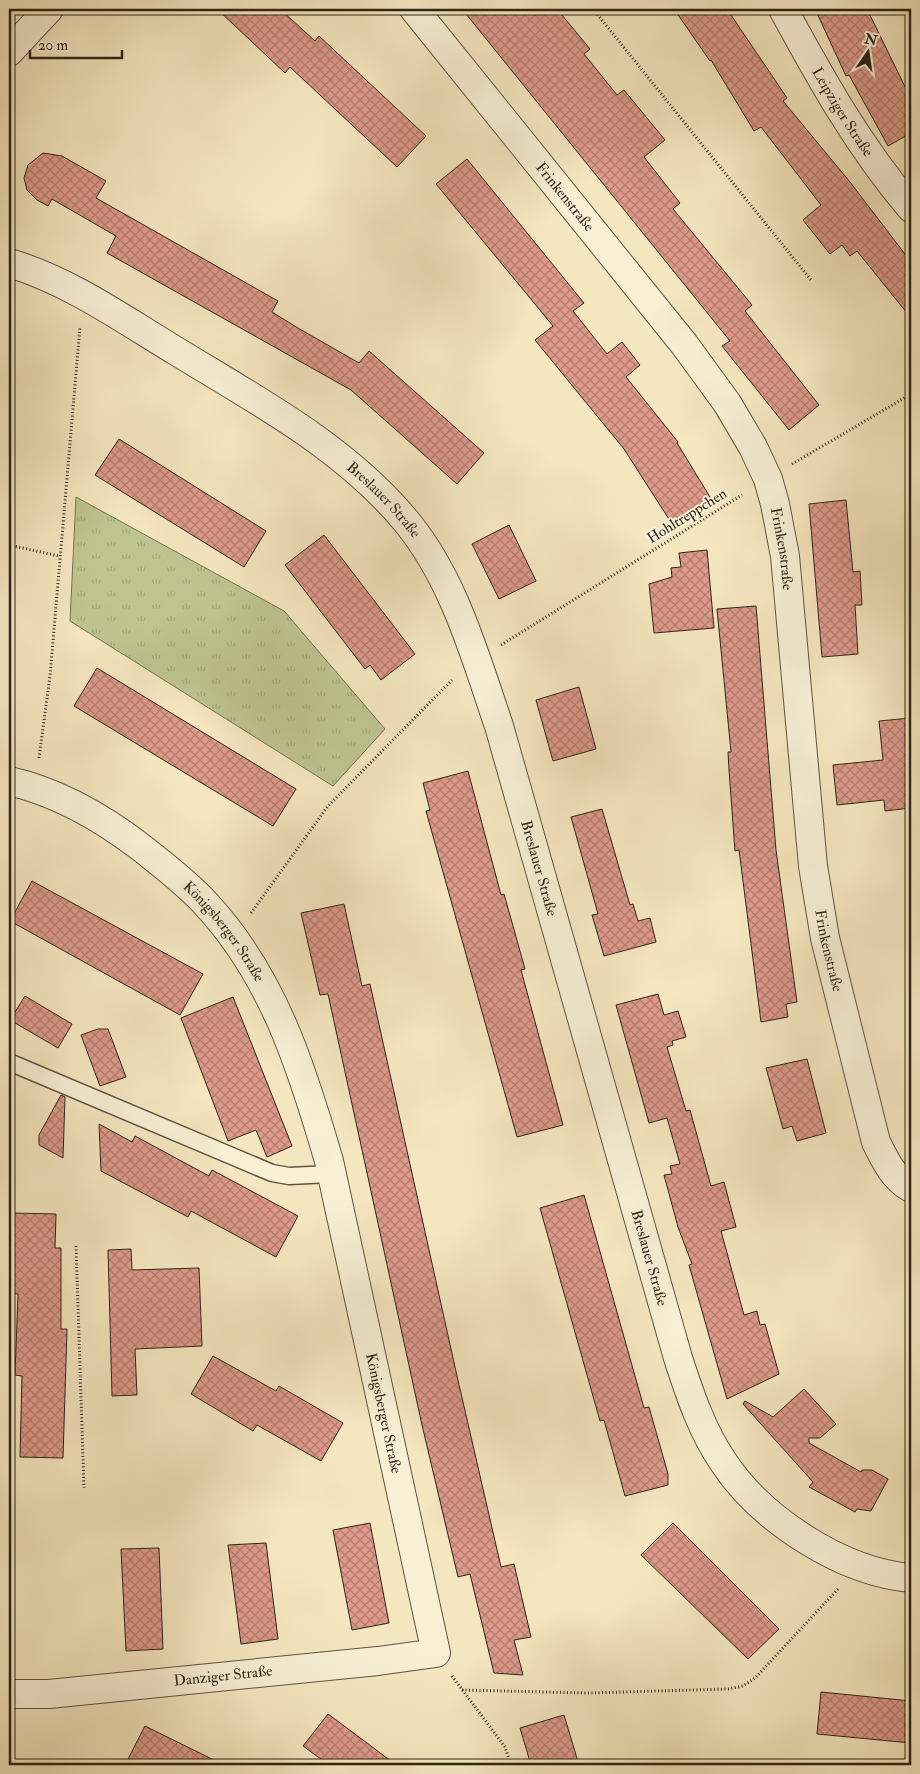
<svg xmlns="http://www.w3.org/2000/svg" width="920" height="1774" font-family="'IM FELL Double Pica',serif">
	<defs>
		<pattern id="grass-tufts" width="24" height="20" patternUnits="userSpaceOnUse" patternTransform="scale(1.25)"><rect width="24" height="20" fill="#bec490"/><path d="M3 7l-1-3M5 7V3M7 7l1-3M15 17l-1-3M17 17v-4M19 17l1-3" fill="none" stroke="#a4a87c"/></pattern>
		<pattern id="building-cross-hatch" width="8" height="8" patternUnits="userSpaceOnUse" patternTransform="scale(1.25)"><rect width="8" height="8" fill="#dd9989"/><path d="M0 0l8 8M0 8l8-8" fill="none" stroke="#b47d6f"/></pattern>
	</defs>
	<rect width="100%" height="100%" fill="#f4e6bf"/>
	<filter id="stains"><feTurbulence type="fractalNoise" baseFrequency=".004" numOctaves="4"/><feColorMatrix values="0 0 0 0 .2 0 0 0 0 .09 0 0 0 0 .02 0 0 0 .5 -.17"/></filter>
	<radialGradient id="worn" r=".72"><stop offset=".6" stop-color="#630" stop-opacity="0"/><stop offset="1" stop-color="#630" stop-opacity=".3"/></radialGradient>
	<polygon fill="url(#grass-tufts)" stroke="#767454" points="76,497 284,611 385,729 333,786 70,621"/>
	<g fill="url(#building-cross-hatch)" stroke="#2e2419">
		<polygon points="217,9 280,9 315,41 319,36 426,136 397,167 290,67 285,73"/>
		<polygon points="462,9 557,9 590,49 584,54 617,95 624,90 665,140 644,157 680,203 673,209 752,305 745,311 819,405 789,430 722,346 730,341"/>
		<polygon points="674,9 727,9 787,98 783,101 850,182 911,262 911,318 857,251 850,256 842,245 830,254 803,220 821,205 761,127 754,131 711,60 710,61"/>
		<polygon points="815,9 867,9 911,99 911,133 888,146 849,75 846,76"/>
		<polygon points="43,153 62,156 106,181 96,198 278,301 272,312 298,328 359,363 369,351 484,453 457,484 351,390 107,253 116,236 52,199 48,206 37,200 27,190 24,178 28,165"/>
		<polygon points="467,159 584,303 573,311 607,354 622,342 640,365 626,377 678,442 677,443 713,502 674,527 624,449 535,340 553,326 436,184"/>
		<polygon points="119,439 266,531 244,567 95,475"/>
		<polygon points="846,500 853,572 860,571 862,605 855,605 858,654 822,657 809,504"/>
		<polygon points="509,525 536,581 499,599 472,544"/>
		<polygon points="324,535 415,654 381,680 370,665 365,669 285,565"/>
		<polygon points="707,550 714,628 654,633 649,584 672,577 671,568 681,567 679,553"/>
		<polygon points="756,606 776,850 797,1002 786,1004 788,1017 761,1022 739,850 735,851 729,770 728,752 731,752 717,609"/>
		<polygon points="97,668 296,789 273,826 74,706"/>
		<polygon points="579,687 596,749 553,761 536,700"/>
		<polygon points="911,718 911,808 885,811 884,800 837,805 833,765 883,760 879,721"/>
		<polygon points="468,771 501,895 504,894 525,969 521,970 563,1125 517,1137 426,811 430,810 423,783"/>
		<polygon points="602,809 630,905 633,904 638,921 650,918 656,942 604,956 592,915 598,914 571,817"/>
		<polygon points="32,881 203,974 180,1015 10,921"/>
		<polygon points="344,904 362,986 370,984 457,1376 501,1567 514,1564 531,1637 514,1640 523,1675 494,1673 470,1574 458,1577 422,1425 328,994 320,995 301,913"/>
		<polygon points="658,994 664,1015 678,1011 686,1037 672,1041 673,1045 667,1047 686,1111 690,1110 711,1186 724,1182 736,1227 721,1231 744,1315 757,1311 760,1325 765,1324 779,1374 727,1399 689,1265 692,1264 678,1227 664,1175 672,1174 670,1166 680,1164 667,1118 649,1123 616,1005"/>
		<polygon points="25,996 72,1024 58,1048 10,1020"/>
		<polygon points="233,997 292,1146 267,1157 256,1130 228,1141 181,1018"/>
		<polygon points="98,1029 108,1029 126,1077 100,1086 81,1035"/>
		<polygon points="807,1059 826,1133 797,1141 792,1126 783,1129 766,1068"/>
		<polygon points="61,1095 65,1097 63,1158 39,1145 39,1135"/>
		<polygon points="99,1124 132,1142 135,1136 209,1176 212,1170 298,1216 276,1257 191,1211 188,1217 101,1171"/>
		<polygon points="584,1195 644,1408 649,1407 668,1474 668,1485 625,1496 604,1420 600,1421 540,1208"/>
		<polygon points="12,1213 56,1214 55,1248 61,1248 61,1329 67,1329 63,1458 20,1457 22,1376 15,1375 18,1294 10,1293"/>
		<polygon points="131,1249 132,1270 199,1268 202,1346 135,1349 137,1395 112,1396 108,1250"/>
		<polygon points="213,1356 276,1391 279,1386 343,1423 321,1461 257,1425 253,1431 191,1394"/>
		<polygon points="804,1389 836,1424 820,1438 809,1438 809,1443 861,1472 862,1470 872,1470 888,1479 871,1511 857,1509 855,1512 809,1487 813,1482 743,1404 745,1401 773,1417"/>
		<polygon points="370,1523 389,1623 352,1630 333,1530"/>
		<polygon points="673,1523 779,1629 748,1659 641,1555"/>
		<polygon points="266,1543 278,1639 241,1644 228,1545"/>
		<polygon points="159,1548 163,1649 126,1651 121,1549"/>
		<polygon points="821,1692 911,1701 911,1743 817,1734"/>
		<polygon points="328,1714 367,1743 396,1765 329,1765 303,1746"/>
		<polygon points="564,1715 579,1765 531,1765 520,1728"/>
		<polygon points="145,1726 224,1765 125,1765"/>
	</g>
	<g fill="none" stroke-linecap="round" stroke-linejoin="round">
		<g stroke="#605442" stroke-width="19">
			<polyline id="lane" points="9,1062 272,1173 289,1176 331,1174"/>
		</g>
		<g stroke="#605442" stroke-width="30">
			<g id="street">
				<path id="s1" d="M414,9L684,344L727,403L753,447L768,479L775,504L785,556L813,866L825,938L876,1142C885,1160 893,1178 911,1188"/>
				<path id="s2" d="M783,9C821,79 859,147 911,208"/>
				<polyline points="9,52 49,9"/>
				<path id="s3" d="M9,263C68,280 123,319 176,351C256,400 345,447 406,521C454,579 475,656 499,726L678,1358C690,1395 702,1431 724,1463C762,1520 842,1572 911,1578"/>
				<path id="s4" d="M9,781C58,792 103,818 143,849C164,866 187,883 206,904C273,976 302,1068 329,1161L436,1653L378,1661L49,1694H9"/>
			</g>
		</g>
		<g stroke="#2e2419" stroke-width="3" stroke-dasharray="1 2.5" stroke-linecap="butt">
			<polyline points="593,9 811,280"/>
			<polyline points="792,464 911,394"/>
			<polyline points="9,545 59,556"/>
			<polyline points="501,645 742,495"/>
			<polyline points="39,758 50,676 80,327"/>
			<polyline points="251,913 328,806 452,680"/>
			<polyline points="76,1246 84,1488"/>
			<polyline points="452,1676 505,1747 511,1765"/>
			<polyline points="462,1690 588,1693 728,1689 743,1686 755,1678 839,1588"/>
		</g>
		<use href="#lane" stroke="#f8efd5" stroke-width="16"/>
		<use href="#street" stroke="#f8efd5" stroke-width="28"/>
	</g>
	<g text-anchor="middle" dominant-baseline="central" stroke-width="4" stroke-linejoin="round" paint-order="stroke">
		<g font-size="15" fill="#2e2419" stroke="#f8efd5">
			<text stroke="none"><textPath href="#s2" startOffset="119">Leipziger Straße</textPath></text>
			<text stroke="none"><textPath href="#s1" startOffset="241">Frinkenstraße</textPath></text>
			<text stroke="none"><textPath href="#s3" startOffset="446">Breslauer Straße</textPath></text>
			<text transform="translate(687 516) rotate(-32)">Hohltreppchen</text>
			<text stroke="none"><textPath href="#s1" startOffset="661">Frinkenstraße</textPath></text>
			<text stroke="none"><textPath href="#s3" startOffset="851">Breslauer Straße</textPath></text>
			<text stroke="none"><textPath href="#s4" startOffset="268">Königsberger Straße</textPath></text>
			<text stroke="none"><textPath href="#s1" startOffset="1066">Frinkenstraße</textPath></text>
			<text stroke="none"><textPath href="#s3" startOffset="1256">Breslauer Straße</textPath></text>
			<text stroke="none"><textPath href="#s4" startOffset="781">Königsberger Straße</textPath></text>
			<text transform="translate(223 1676) rotate(-6)">Danziger Straße</text>
		</g>
	</g>
	<rect width="920" height="1774" fill="none" stroke="#f4e6bf" stroke-width="30"/>
	<rect x="10" y="10" width="900" height="1754" fill="none" stroke="#2e2419" stroke-width="2.5"/>
	<rect x="15" y="15" width="890" height="1744" fill="none" stroke="#2e2419"/>
	<g transform="translate(868 52) rotate(13)" stroke="#f8efd5" stroke-width="4" paint-order="stroke">
	<path d="M0-4L9 19L0 12L-9 19Z" fill="#2e2419"/>
	<text y="-8" font-size="14" font-weight="bold" text-anchor="middle" fill="#2e2419">N</text>
	</g>
	<path d="M30 50v8h92v-8" fill="none" stroke="#2e2419" stroke-width="2.5"/>
	<text x="38" y="50" font-size="15" fill="#2e2419" stroke="#f8efd5" stroke-width="4" paint-order="stroke">20 m</text>
	<rect width="100%" height="100%" filter="url(#stains)"/>
	<rect width="100%" height="100%" fill="url(#worn)"/>
</svg>
